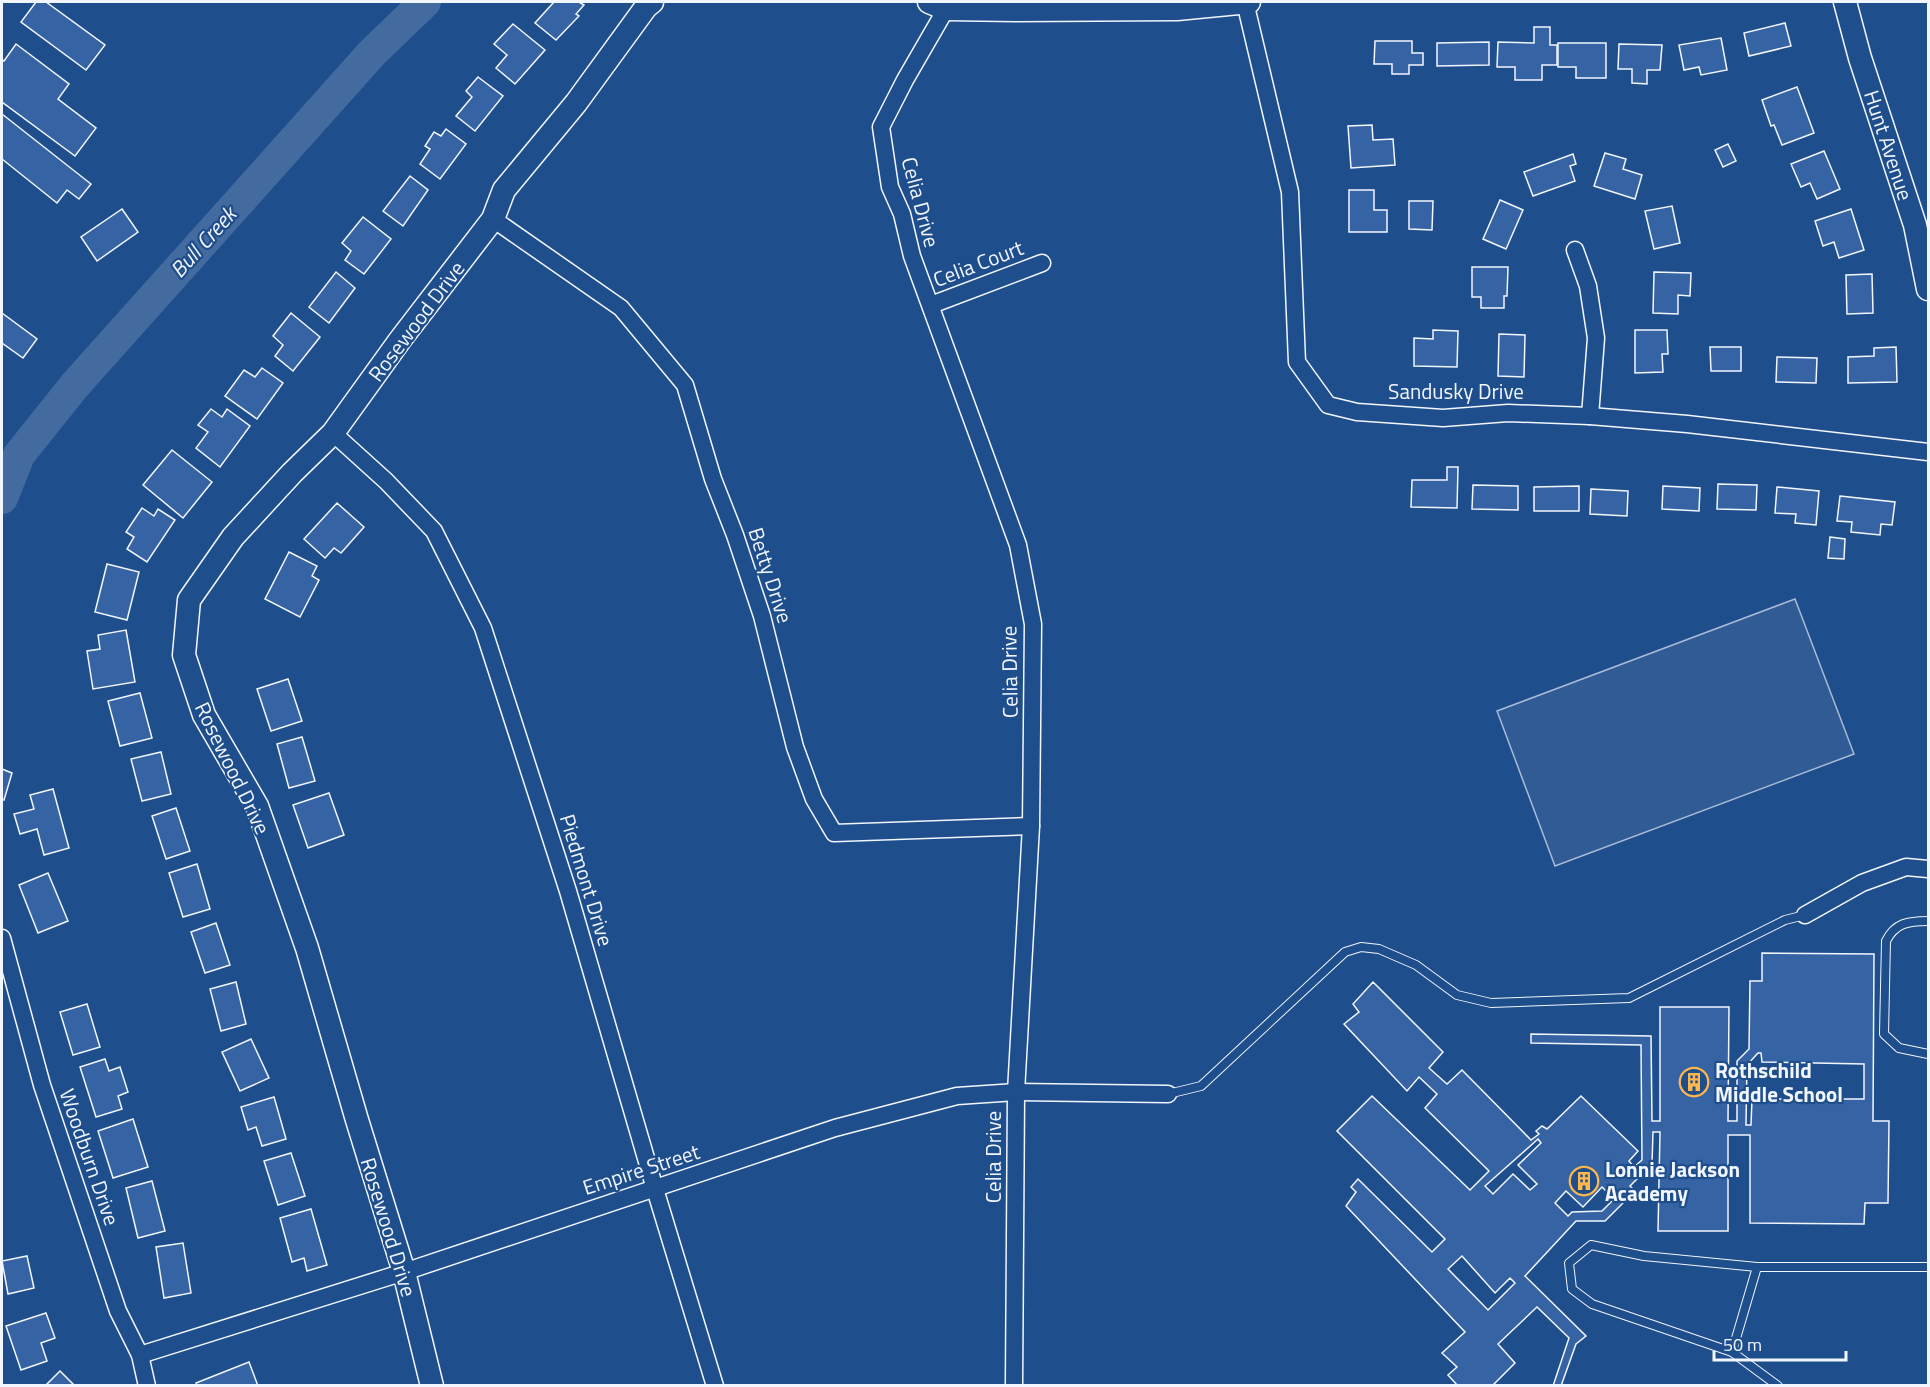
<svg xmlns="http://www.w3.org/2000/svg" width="1930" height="1387" font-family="'Titillium Web',sans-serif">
	<rect width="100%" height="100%" fill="#1f4e8c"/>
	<polygon fill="#305b95" stroke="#a8bbd7" stroke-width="1.5" points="1795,599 1854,754 1555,866 1497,711"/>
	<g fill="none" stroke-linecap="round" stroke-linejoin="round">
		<polyline stroke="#446ba0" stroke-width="32" points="2,498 19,455 75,385 372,53 425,2"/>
	</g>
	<g fill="#3563a3" stroke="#f2f6ff" stroke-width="1.5" fill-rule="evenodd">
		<polygon points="36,2 46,2 105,45 86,70 21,22"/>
		<polygon points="554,2 579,2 584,5 576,14 579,16 556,40 535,23"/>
		<polygon points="1785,23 1791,46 1749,56 1744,33"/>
		<polygon points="513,24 545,50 515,84 496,68 507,55 494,44"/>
		<polygon points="1534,27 1550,27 1550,45 1557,45 1557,65 1542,65 1542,80 1515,80 1515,67 1497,67 1498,42 1534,43"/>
		<polygon points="1721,38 1727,70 1701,75 1699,67 1684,70 1679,45"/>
		<polygon points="1375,41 1412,41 1412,53 1423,53 1423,65 1409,65 1409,74 1392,74 1392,64 1374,64"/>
		<polygon points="1489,42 1489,65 1437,66 1437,43"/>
		<polygon points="1558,43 1606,43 1606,78 1576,78 1576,67 1558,67"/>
		<polygon points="16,44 69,84 58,99 96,128 75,156 2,102 2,60 4,61"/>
		<polygon points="1619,44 1662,45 1660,70 1647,70 1647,84 1632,83 1632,69 1618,69"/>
		<polygon points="478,77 503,96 475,131 456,116 472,97 466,91"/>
		<polygon points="1797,87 1814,133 1782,145 1774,125 1771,126 1762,100"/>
		<polygon points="2,114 91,184 79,199 67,190 57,203 2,159"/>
		<polygon points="1372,125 1373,140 1393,139 1395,165 1351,168 1348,126"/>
		<polygon points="446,129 466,144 440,179 420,164 430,149 425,146 434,132 441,136"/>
		<polygon points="1728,144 1736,161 1723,167 1715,150"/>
		<polygon points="1824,151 1840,189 1817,199 1810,183 1801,187 1791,164"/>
		<polygon points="1605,153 1626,159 1623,169 1642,175 1635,199 1594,186"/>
		<polygon points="1573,154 1576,164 1570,166 1575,181 1533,196 1524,172"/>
		<polygon points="410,176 428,190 403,226 383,211"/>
		<polygon points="1349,190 1374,190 1374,210 1387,210 1387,232 1349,232"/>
		<polygon points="1500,200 1523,210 1506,249 1483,239"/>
		<polygon points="1409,201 1433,201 1432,230 1409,229"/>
		<polygon points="1672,206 1680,243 1654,249 1645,211"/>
		<polygon points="122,209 138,232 97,261 81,237"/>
		<polygon points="1851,209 1864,250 1839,258 1834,242 1823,246 1815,221"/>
		<polygon points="363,217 391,239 364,274 345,260 351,251 342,243"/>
		<polygon points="1472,267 1508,267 1507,296 1504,296 1504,308 1481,308 1481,297 1472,297"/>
		<polygon points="336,272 355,288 329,323 309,307"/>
		<polygon points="1654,272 1691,273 1690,296 1678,295 1678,314 1653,313"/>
		<polygon points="1872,274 1873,313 1847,314 1846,275"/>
		<polygon points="2,313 37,339 23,358 2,343"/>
		<polygon points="291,313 320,337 293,371 275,356 283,345 273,336"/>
		<polygon points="1433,330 1458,331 1457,367 1414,366 1414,338 1433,339"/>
		<polygon points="1635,330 1667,330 1668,354 1662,354 1663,372 1635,373"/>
		<polygon points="1499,334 1525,335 1524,377 1498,376"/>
		<polygon points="1710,347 1741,347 1741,371 1711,371"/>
		<polygon points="1896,347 1897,382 1848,383 1848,357 1874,356 1874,348"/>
		<polygon points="1777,357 1817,358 1816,383 1776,382"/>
		<polygon points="262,368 283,383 257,419 225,396 244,370 255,377"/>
		<polygon points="211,409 222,417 227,409 250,426 220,467 196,448 208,432 198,425"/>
		<polygon points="172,450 212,482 183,518 143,485"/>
		<polygon points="1447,467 1458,467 1457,508 1411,507 1412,480 1447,480"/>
		<polygon points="1718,484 1757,485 1756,510 1717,509"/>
		<polygon points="1473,485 1518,486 1518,510 1472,509"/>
		<polygon points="1579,486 1579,511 1534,511 1534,487"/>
		<polygon points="1663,486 1700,488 1699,511 1662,509"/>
		<polygon points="1777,487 1819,491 1816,525 1795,523 1796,514 1775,513"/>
		<polygon points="1591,489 1628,491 1627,516 1590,514"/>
		<polygon points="1840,496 1895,502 1892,525 1881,524 1880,535 1851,532 1852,522 1837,521"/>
		<polygon points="337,503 364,527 341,553 334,548 325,558 304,539"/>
		<polygon points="142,508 154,516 158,509 175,520 147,562 127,549 134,537 126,532"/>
		<polygon points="1830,537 1845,539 1844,559 1828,558"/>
		<polygon points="289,552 317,566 312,576 319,580 300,617 265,599"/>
		<polygon points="107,564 139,572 127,620 95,612"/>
		<polygon points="126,630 135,682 93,689 87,651 100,649 98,635"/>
		<polygon points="288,679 302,721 271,731 257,689"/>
		<polygon points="140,693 152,738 120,746 108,701"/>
		<polygon points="302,737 315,781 289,788 277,744"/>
		<polygon points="161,752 171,794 142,801 131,759"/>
		<polygon points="2,769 12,773 4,800 2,800"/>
		<polygon points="53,789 69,848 44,855 37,829 20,834 14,814 34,809 30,795"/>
		<polygon points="329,793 344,835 308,848 293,805"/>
		<polygon points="176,808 190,851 166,859 152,816"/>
		<polygon points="197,864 210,909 183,917 169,873"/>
		<polygon points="48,873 68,921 38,933 19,885"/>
		<polygon points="216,923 230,965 205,973 191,932"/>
		<path d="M1762,953L1874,954L1873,1121H1889L1888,1203H1865L1864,1224L1750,1223V1135H1728V1231H1658L1660,1132H1653L1652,1164L1641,1175L1634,1167L1642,1160L1641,1045L1531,1043V1034L1651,1036L1652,1121H1660V1007H1729L1728,1121H1737V1061L1749,1049L1750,981H1762ZM1758,1053H1761L1762,1062L1864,1064V1099H1752L1751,1125H1746L1747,1065Z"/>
		<polygon points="236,982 246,1024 221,1031 210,989"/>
		<path d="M1373,982L1443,1052L1429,1068L1447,1084L1462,1070L1531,1140L1539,1134L1536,1131L1542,1126L1547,1129L1581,1096L1638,1151L1629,1161L1641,1175L1630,1186L1635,1191L1605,1221H1576L1525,1276L1586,1336L1576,1344L1561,1386H1553L1569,1338L1537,1307L1498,1344L1515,1363L1492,1386H1458L1448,1375L1457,1367L1442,1353L1465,1332L1346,1206L1356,1192L1351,1187L1358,1179L1432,1252L1445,1239L1337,1131L1372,1096L1470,1190L1489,1171L1425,1108L1437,1094L1419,1077L1407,1091L1344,1024L1359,1012L1353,1004ZM1538,1139L1541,1143L1518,1165L1537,1184L1530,1190L1513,1174L1493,1194L1485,1186ZM1602,1187L1614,1199L1602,1211L1572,1212L1568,1216L1555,1203L1566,1191L1583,1207ZM1462,1256L1495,1293L1510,1278L1515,1283L1488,1310L1448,1269Z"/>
		<polygon points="87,1004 100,1047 73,1055 60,1012"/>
		<polygon points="251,1039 269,1078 240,1091 222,1052"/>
		<polygon points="105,1059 109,1071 120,1067 128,1092 118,1096 122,1109 96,1117 80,1067"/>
		<polygon points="274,1097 286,1139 262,1146 256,1127 248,1130 241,1107"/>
		<polygon points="133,1119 148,1167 113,1178 98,1131"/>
		<polygon points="291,1153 305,1196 278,1205 264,1161"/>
		<polygon points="152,1181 165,1231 138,1238 126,1188"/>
		<polygon points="311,1209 327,1265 307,1271 304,1258 292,1262 280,1218"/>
		<polygon points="183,1243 191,1293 164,1298 156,1247"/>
		<polygon points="27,1256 34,1288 8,1294 2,1261"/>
		<polygon points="46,1313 55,1338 41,1343 47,1361 21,1370 6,1326"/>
		<polygon points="249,1362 258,1386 197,1386 196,1383"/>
		<polygon points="60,1371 75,1386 45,1386"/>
	</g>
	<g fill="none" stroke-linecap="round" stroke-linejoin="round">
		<g stroke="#f2f6ff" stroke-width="10">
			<g id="lane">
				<path d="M1928,921C1908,921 1895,923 1886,941L1884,1034L1899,1048L1928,1054"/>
				<polyline points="1168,1094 1201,1086 1345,952 1361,947 1379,949 1416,965 1457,995 1491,1003 1629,998 1785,920 1805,915"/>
				<polyline points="1732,1352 1757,1267"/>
				<polyline points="1778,1386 1732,1352 1592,1304 1572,1289 1569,1263 1591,1245 1644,1256 1757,1267 1928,1267"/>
			</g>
		</g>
		<g stroke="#f2f6ff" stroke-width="19">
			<g id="street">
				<polyline points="1245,2 1290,192 1297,362 1328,405 1357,412 1443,418 1508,413 1590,416 1687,424 1928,452"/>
				<polyline points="952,3 946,9 905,80 881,127 890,187 902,214 912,256 1018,545 1033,624 1031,826 1016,1092 1014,1386"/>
				<polyline points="493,219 621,308 685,385 713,479 735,535 762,616 795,747 814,799 834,833 1031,826"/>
				<polyline points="1575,250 1588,286 1596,338 1590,416"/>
				<polyline points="931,305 1042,263"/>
				<polyline points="333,433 386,481 434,531 483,628 568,891 655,1189 715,1386"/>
				<polyline points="1805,915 1862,883 1906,867 1928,869"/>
				<polyline points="2,938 42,1085 118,1311 140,1355 147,1386"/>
				<polyline points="140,1355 404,1272 835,1128 957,1096 1016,1092 1168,1094"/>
			</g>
		</g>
		<g stroke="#f2f6ff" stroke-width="25">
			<g id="secondary">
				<polyline points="929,2 946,9 1016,10 1177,9 1249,2"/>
				<polyline points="1845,2 1860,58 1915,225 1928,289"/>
				<polyline points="432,1386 404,1272 357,1120 307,948 257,806 204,715 184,655 189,600 233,537 292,473 333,433 400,340 493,219 504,190 576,103 646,7 652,2"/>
			</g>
		</g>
		<use href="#lane" stroke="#1f4e8c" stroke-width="8"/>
		<use href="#street" stroke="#1f4e8c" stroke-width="16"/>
		<use href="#secondary" stroke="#1f4e8c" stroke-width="22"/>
	</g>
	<defs>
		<g id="building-ring" transform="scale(1.5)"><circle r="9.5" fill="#1f4e8c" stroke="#ffb74d" stroke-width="1.5"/><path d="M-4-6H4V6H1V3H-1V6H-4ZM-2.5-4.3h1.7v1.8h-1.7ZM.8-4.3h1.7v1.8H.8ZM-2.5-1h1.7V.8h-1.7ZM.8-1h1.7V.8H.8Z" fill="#ffb74d"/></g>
	</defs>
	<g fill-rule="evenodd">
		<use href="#building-ring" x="1694" y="1082"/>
		<use href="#building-ring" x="1584" y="1181"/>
	</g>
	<g text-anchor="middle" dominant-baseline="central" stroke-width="4.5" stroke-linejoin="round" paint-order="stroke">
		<g font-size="21" fill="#f2f6ff" stroke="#1f4e8c">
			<text transform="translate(1889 145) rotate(72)">Hunt Avenue</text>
			<text transform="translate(921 202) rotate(75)">Celia Drive</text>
			<text transform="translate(978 263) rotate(-21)">Celia Court</text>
			<text transform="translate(416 321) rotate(-53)">Rosewood Drive</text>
			<text x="1456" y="391">Sandusky Drive</text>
			<text transform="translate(771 575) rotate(72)">Betty Drive</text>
			<text transform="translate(1009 672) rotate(-91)">Celia Drive</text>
			<text transform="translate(233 768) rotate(64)">Rosewood Drive</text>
			<text transform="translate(587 880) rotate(73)">Piedmont Drive</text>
			<text transform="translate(90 1157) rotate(71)">Woodburn Drive</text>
			<text transform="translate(993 1157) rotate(-90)">Celia Drive</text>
			<text transform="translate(641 1169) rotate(-18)">Empire Street</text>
			<text transform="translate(389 1227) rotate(73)">Rosewood Drive</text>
		</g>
		<g font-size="21" font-weight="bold" fill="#f2f6ff" stroke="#1f4e8c" text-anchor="start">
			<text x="1715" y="1070">Rothschild<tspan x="1715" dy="24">Middle School</tspan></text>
			<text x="1605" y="1169">Lonnie Jackson<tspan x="1605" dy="24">Academy</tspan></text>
		</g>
		<g font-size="22" font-style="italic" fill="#f2f6ff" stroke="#1f4e8c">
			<text transform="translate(203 242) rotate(-48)">Bull Creek</text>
		</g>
	</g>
	<rect width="1930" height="1387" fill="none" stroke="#f2f6ff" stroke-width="6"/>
	<path d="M1714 1351v9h132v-9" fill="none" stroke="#f2f6ff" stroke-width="3"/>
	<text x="1723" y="1351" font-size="18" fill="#f2f6ff" stroke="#1f4e8c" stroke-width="4.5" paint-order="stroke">50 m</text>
</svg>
